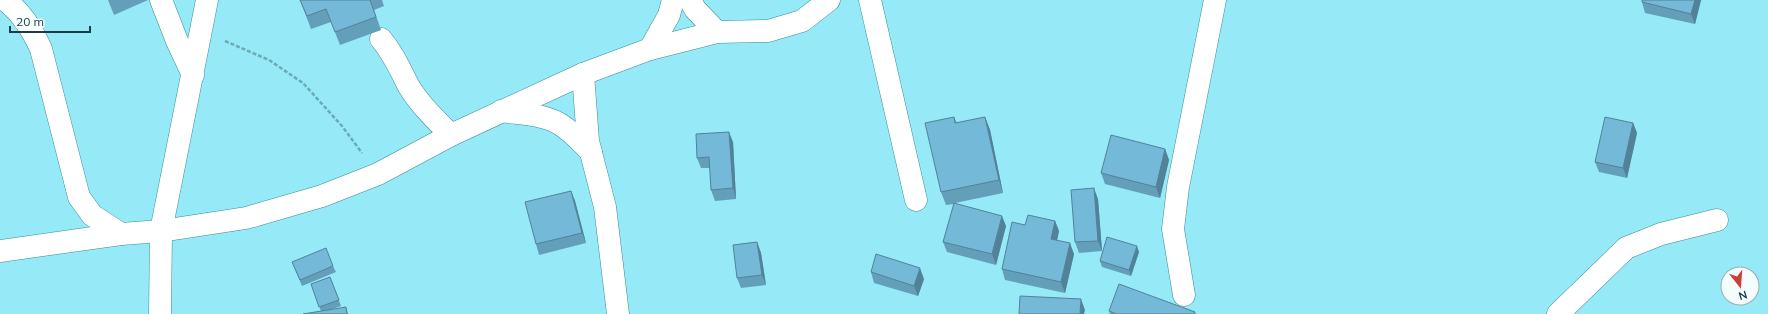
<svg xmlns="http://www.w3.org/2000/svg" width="1768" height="314" font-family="Mulish,sans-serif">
	<rect width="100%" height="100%" fill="#96e9f6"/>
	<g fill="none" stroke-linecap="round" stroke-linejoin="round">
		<g stroke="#388e9a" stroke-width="23">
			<g id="minor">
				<path d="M5,0C22,13 32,29 41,49L79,197L92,215L121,234"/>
				<polyline points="161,0 177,41 193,75"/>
				<polyline points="690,0 695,9 717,32"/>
				<polyline points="870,0 916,200"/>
				<path d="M381,39C393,53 400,69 408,85C419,104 436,120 451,135"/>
				<polyline points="650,49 669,15 673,0"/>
				<polyline points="583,74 588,141 605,207 618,314"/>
				<path d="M501,111C520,114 541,114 558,123C571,130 581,142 591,152"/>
				<polyline points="0,251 121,234 161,231 246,218 322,196 378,174 451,135 583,74 650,49 717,32 768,31 802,21 829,0"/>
				<polyline points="1184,295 1173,229 1178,187 1215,0"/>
				<polyline points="160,314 161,231 207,0"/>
				<polyline points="1558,314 1626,248 1661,234 1717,220"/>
			</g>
		</g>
		<polyline stroke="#6aacb6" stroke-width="2.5" stroke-dasharray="4 2" stroke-linecap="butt" points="225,41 269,60 303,83 342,126 362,153"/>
		<use href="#minor" stroke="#fff" stroke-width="22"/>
	</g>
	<g fill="#649fba">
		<polygon points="108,0 148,0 114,15"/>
		<polygon points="300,0 382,0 384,6 374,10 381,30 340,45 331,22 311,29"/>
		<polygon points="1701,0 1695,24 1645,13 1642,2"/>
		<polygon points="954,117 957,123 985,117 990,130 1003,193 955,203 1006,226 996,265 947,252 943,242 954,204 946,205 941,192"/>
		<polygon points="1633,123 1637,133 1627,178 1599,172 1595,162"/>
		<polygon points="733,142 736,199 715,201 711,190 710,168 701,168 697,158"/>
		<polygon points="1165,149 1169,160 1160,198 1105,184 1101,173"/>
		<polygon points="571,191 575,201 586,243 539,255 536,244"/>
		<polygon points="1098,199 1102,251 1079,253 1075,242"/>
		<polygon points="1055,221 1059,231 1057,240 1074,254 1065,293 1005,280 1002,269"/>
		<polygon points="757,242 761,253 766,285 741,288 737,278"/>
		<polygon points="1139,252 1131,276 1102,267 1100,261"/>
		<polygon points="292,262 333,266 336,272 302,286"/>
		<polygon points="871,272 924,279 918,296 874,283"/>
		<polygon points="330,277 341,306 330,310 346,307 348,314 303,314 321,311 311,284"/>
		<polygon points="1109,311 1195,312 1196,314 1110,314"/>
	</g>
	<g fill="#518297">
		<polygon points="1695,0 1701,0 1695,24 1691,14"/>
		<polygon points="985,117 990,130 1003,193 999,180"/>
		<polygon points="1633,123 1637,133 1627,178 1623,168"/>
		<polygon points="729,132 733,142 736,199 733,188"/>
		<polygon points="1165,149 1169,160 1160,198 1156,187"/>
		<polygon points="1094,188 1098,199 1102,251 1098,241"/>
		<polygon points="571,191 575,201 586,243 582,233"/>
		<polygon points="1002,216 1006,226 996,265 992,254"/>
		<polygon points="1055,221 1059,231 1055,250 1051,239"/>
		<polygon points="757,242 761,253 766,285 762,275"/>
		<polygon points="1070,243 1074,254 1065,293 1061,282"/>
		<polygon points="1137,246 1139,252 1131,276 1129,270"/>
		<polygon points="920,268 924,279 918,296 914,286"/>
		<polygon points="1081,299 1085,310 1084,314 1080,314"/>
	</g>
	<g fill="#74b9d8" stroke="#518297">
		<polygon points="300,0 370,0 376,17 335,32 326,9 307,16"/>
		<polygon points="1642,0 1695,0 1691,14 1642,2"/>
		<polygon points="954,117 955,123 985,117 999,180 941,192 925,123"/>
		<polygon points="1605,117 1633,123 1623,168 1595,162"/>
		<polygon points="729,132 733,188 711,190 709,157 697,158 696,134"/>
		<polygon points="1111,135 1165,149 1156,187 1101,173"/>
		<polygon points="1094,188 1098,241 1075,242 1071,190"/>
		<polygon points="571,191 582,233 536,244 525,202"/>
		<polygon points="954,203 1002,216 992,254 943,242"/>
		<polygon points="1028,215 1055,221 1051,239 1070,243 1061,282 1002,269 1012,222 1025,225"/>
		<polygon points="1107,237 1137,246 1129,270 1100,261"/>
		<polygon points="757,242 762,275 737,278 733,245"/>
		<polygon points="326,248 333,266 300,280 292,262"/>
		<polygon points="876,254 920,268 914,286 871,272"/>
		<polygon points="330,277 339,300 319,307 311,284"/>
		<polygon points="1119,284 1195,312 1194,314 1117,314 1109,311"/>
		<polygon points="1020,296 1081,299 1080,314 1019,314"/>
		<polygon points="346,307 347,314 303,314"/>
	</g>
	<g transform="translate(1740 286) rotate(163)"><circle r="19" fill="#f4fcfd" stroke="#9db0b2"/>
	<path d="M0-3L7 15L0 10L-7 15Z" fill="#ce4037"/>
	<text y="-6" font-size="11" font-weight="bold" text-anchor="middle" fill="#1a3d42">N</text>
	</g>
	<path d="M10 26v6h80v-6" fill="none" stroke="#1a3d42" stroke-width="2"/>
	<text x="16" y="26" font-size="12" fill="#1a3d42" stroke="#f4fcfd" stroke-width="3" paint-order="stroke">20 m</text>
</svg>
